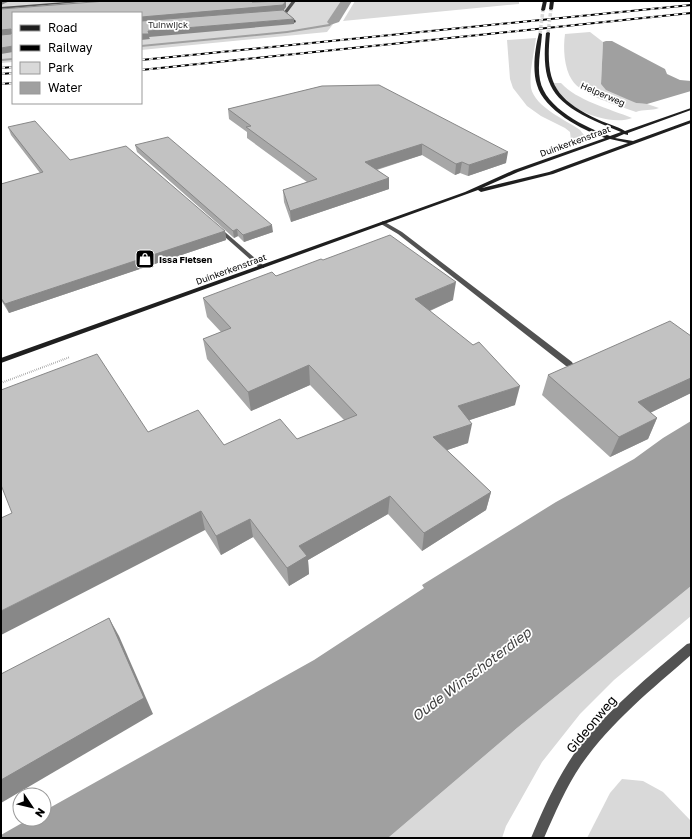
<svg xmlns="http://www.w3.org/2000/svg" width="692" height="839" font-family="'Golos Text',sans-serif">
	<rect width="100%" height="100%" fill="#fff"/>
	<g fill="#d9d9d9">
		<polygon points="1,1 351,1 327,32 141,50 141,13 13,13 13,62 1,63"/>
		<polygon points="355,1 519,1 519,4 343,21"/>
		<path d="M590,32L603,42L601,84L636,103L647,104L659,108C651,111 644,109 636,112C619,106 581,95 572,80C564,68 563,48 565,34Z"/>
		<path d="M536,38C534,54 529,72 531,88C535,107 566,120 580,130L584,135L571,140L570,132L565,128L541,116L527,106L513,88L510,79L507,40Z"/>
		<path d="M554,83H561C576,100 610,109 632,118C609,127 560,108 554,83Z"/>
		<polygon points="691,586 691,616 614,680 580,714 542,762 506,826 502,838 388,838 517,728"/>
		<polygon points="622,779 643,781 663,792 691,821 691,838 587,838 610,793"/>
	</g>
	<g fill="#a0a0a0">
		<polygon points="341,1 352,1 339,22 330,25 327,22"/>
		<polygon points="606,41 612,41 665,69 667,74 680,80 691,81 691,91 647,104 636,103 606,90 601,84 603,42"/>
		<polygon points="691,421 691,586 517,728 388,838 1,838 1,835 29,819 44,819 44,811 314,660 424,588 422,585 556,502 634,459 663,438"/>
	</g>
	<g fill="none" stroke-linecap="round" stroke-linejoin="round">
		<g fill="#a0a0a0" fill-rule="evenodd">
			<polygon points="345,1 349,1 330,26 287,33 141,47 141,45 287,31 329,24"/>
			<polygon points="13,58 13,60 1,61 1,59"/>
		</g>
		<g stroke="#d9d9d9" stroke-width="3.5" stroke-dasharray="3.5 2" stroke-linecap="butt">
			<polyline points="548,33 551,9"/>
			<polyline points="540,34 543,10"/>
		</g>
		<polyline stroke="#747474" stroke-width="2" stroke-dasharray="0.5 1.5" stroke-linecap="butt" points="1,383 70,357"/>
		<g fill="#525252" fill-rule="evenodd">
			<polygon points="78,1 92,1 1,9 1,7"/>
			<polygon points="292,1 296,1 287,13 296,21 295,23 283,13"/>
			<polygon points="383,221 402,232 572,362 573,364 572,366 566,366 398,234 381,224 380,223"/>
			<polygon points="218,226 264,266 264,268 260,268 216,229 216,227"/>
		</g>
		<path fill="#525252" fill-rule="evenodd" d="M691,643V655C652,689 611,722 581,765C566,787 555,813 544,838H531C544,807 559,774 579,747C610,708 649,676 687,644Z"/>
		<g fill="#1f1f1f" fill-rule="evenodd">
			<polygon points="543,1 547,1 545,10 543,11 541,10"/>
			<polygon points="550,1 554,1 553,9 551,10 549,9"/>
			<path d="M548,32L550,33C545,82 554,99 599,120C608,124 617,126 625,131L691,108V110L628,133V135L624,134L615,138L633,141L691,120V123L553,174L481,192L478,190L1,363V358L465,192L514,170L605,138C582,130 544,110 537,85C532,70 535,48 539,33L542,34C541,49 537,65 540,80C545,108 586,128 610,136L621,132C612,128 603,125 595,121C550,100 541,82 546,33ZM610,139L628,143L549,172L482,188L518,172Z"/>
		</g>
		<g stroke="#000" stroke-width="2">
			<g id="rail">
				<polyline points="141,60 691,5"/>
				<polyline points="1,68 13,67"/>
				<polyline points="141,70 691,13"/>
				<polyline points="1,74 13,73"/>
				<polyline points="1,84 13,83"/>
			</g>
		</g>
		<use href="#rail" stroke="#fff" stroke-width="1.5" stroke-dasharray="4" stroke-linecap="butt"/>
	</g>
	<g fill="#a7a7a7">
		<polygon points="322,86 506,163 468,176 460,173 455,175 422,155 377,170 389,178 389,189 291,222 284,202 283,190 307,182 247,138 247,132 229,119 228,109"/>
		<polygon points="8,127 70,160 225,231 226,240 9,313 1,300 1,184 40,173 11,135"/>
		<polygon points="135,145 273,232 244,242 238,236 234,238 137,152"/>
		<polygon points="323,260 453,300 430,311 515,405 469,420 468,443 447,450 491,492 486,510 422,551 388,514 308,560 309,574 289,586 253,537 221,555 205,530 12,513 148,432 224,445 297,439 344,420 310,385 251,411 207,359 203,339 221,332 207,317 203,298 276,276"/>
		<polygon points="691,336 691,393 650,413 657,418 648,439 610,457 542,395 548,375"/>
	</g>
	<g fill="#888">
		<polygon points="1,1 10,1 1,5"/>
		<polygon points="286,1 286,7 283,11 141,22 141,17"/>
		<polygon points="294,19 294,24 149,37 150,39 141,40 141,34 148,31"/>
		<polygon points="11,29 13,35 1,36 1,30"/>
		<polygon points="13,46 13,52 1,54 1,48"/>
		<polygon points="422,144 422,155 365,173 365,162"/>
		<polygon points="508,152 506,163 468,176 469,165"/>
		<polygon points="462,162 460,173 455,175 456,164"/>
		<polygon points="389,178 389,189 291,222 290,211"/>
		<polygon points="272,225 273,232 244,242 243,235"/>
		<polygon points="237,229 238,236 234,238 233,231"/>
		<polygon points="225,231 226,240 9,313 5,304"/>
		<polygon points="456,282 453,300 413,318 415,299"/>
		<polygon points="309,365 310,385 251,411 248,392"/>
		<polygon points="691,378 691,393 629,423 638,402"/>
		<polygon points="520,386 515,405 455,425 458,406"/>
		<polygon points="657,418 648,439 610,457 619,437"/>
		<polygon points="472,424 468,443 430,456 433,437"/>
		<polygon points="491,492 486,510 422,551 424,533"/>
		<polygon points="390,496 388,514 308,560 309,574 289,586 287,568 299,546"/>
		<polygon points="201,511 205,530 1,635 1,611"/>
		<polygon points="250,519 253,537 221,555 216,536"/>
		<polygon points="109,618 119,636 153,714 1,803 1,780"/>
	</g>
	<g fill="#c2c2c2" stroke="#888">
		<polygon points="106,1 252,1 252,2 285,1 286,1 283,5 141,17 141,13 13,13 13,46 1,48 1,35 11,34 13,32 11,29 1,30 1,9"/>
		<polygon points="283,10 294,19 148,31 149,34 141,34 141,21"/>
		<polygon points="379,85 508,152 469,165 462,162 456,164 422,144 365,162 389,178 290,211 283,190 317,179 246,127 251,126 228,109 322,86"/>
		<polygon points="35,121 70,160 126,146 225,231 5,304 1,298 1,184 43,172 8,127"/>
		<polygon points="168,137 272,225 243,235 237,229 233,231 135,145"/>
		<polygon points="390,235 456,282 415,299 473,345 479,342 520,386 458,406 472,424 433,437 491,492 424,533 390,496 299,546 307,556 287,568 250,519 216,536 201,511 1,611 1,518 12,513 1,485 1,390 97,354 148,432 198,410 224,445 280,419 297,439 357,415 309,365 248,392 203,339 231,328 203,298 272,272 276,276 321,259 323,260"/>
		<polygon points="670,321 691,336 691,378 638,402 657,418 619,437 548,375"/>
		<polygon points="109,618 144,698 1,780 1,674"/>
	</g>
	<defs>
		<g id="shop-square" transform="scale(1)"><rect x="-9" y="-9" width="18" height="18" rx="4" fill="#000" stroke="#fff"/><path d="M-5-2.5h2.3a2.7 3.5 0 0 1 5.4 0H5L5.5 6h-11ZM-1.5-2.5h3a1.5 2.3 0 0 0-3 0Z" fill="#fff"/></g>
	</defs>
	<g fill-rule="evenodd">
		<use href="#shop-square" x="145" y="259"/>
	</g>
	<g text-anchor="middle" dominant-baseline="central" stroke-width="3.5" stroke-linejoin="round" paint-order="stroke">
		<g font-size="9" fill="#303030" stroke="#fff">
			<text x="168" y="24">Tuinwijck</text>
		</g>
		<g font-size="9" fill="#000" stroke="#fff">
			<text transform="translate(603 94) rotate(23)">Helperweg</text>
			<text transform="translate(575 141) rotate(-20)">Duinkerkenstraat</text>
			<text transform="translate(231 269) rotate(-20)">Duinkerkenstraat</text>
		</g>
		<g font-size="9" font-weight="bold" fill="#000" stroke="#fff" text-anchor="start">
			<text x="159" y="259">Issa Fietsen</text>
		</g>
		<g font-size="13" fill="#000" stroke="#fff">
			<text transform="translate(591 724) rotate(-50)">Gideonweg</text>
		</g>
		<g font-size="14" font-style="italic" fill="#414141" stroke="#fff">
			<text transform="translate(471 674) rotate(-37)">Oude Winschoterdiep</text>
		</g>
	</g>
	<rect width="692" height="839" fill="none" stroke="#000000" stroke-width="4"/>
	<rect x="12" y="12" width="130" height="92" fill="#ffffff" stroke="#999999"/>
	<rect x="20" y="25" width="20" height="6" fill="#1f1f1f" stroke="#999999"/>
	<text x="48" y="32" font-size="12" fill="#000000">Road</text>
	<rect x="20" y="45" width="20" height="6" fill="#000000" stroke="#999999"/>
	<text x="48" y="52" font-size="12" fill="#000000">Railway</text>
	<rect x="20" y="62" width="20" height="12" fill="#d9d9d9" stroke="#999999"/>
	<text x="48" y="72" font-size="12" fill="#000000">Park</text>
	<rect x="20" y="82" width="20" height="12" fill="#a0a0a0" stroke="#999999"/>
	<text x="48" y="92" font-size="12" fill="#000000">Water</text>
	<g transform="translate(32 807) rotate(125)"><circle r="19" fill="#ffffff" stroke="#999999"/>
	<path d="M0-3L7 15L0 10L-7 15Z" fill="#000000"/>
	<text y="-6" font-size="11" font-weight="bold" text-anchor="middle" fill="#000000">N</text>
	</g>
</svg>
